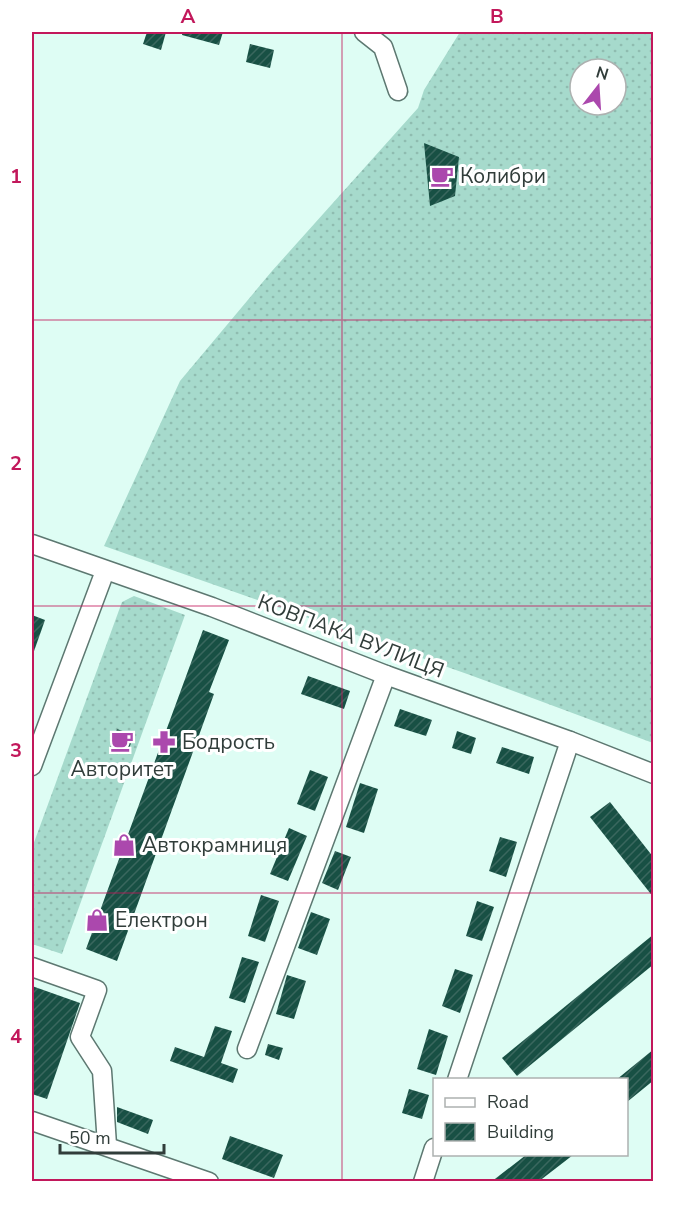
<svg xmlns="http://www.w3.org/2000/svg" width="685" height="1213" font-family="'Nunito Sans',sans-serif">
	<defs>
		<pattern id="grass-dots" width="8" height="8" patternUnits="userSpaceOnUse" patternTransform="scale(1.5)"><rect width="8" height="8" fill="#a6dacc"/><path d="M2 2h.1M6 6h.1" fill="none" stroke="#8fbcb0" stroke-width="1.8" stroke-linecap="round"/></pattern>
		<pattern id="building-hatch" width="6" height="6" patternUnits="userSpaceOnUse" patternTransform="scale(1.5)"><rect width="6" height="6" fill="#185044"/><path d="M-1 1l2-2M0 6l6-6M5 7l2-2" fill="none" stroke="#3a675e"/></pattern>
	</defs>
	<rect width="100%" height="100%" fill="#defdf4"/>
	<g fill="url(#grass-dots)" fill-rule="evenodd">
		<path d="M460,32H653V743L470,675L104,546L180,381L272,271L418,108L424,90ZM580,69H616V105H580Z"/>
		<polygon points="134,596 185,615 62,954 32,944 32,848 122,602"/>
	</g>
	<g fill="url(#building-hatch)">
		<polygon points="147,32 166,32 161,50 143,44"/>
		<polygon points="182,32 223,32 219,45 182,35"/>
		<polygon points="250,44 274,50 270,68 246,62"/>
		<polygon points="424,143 459,157 455,196 430,206"/>
		<polygon points="32,615 45,620 33,654 32,654"/>
		<polygon points="203,630 229,640 209,692 214,694 117,961 86,949"/>
		<polygon points="308,676 350,691 344,709 301,694"/>
		<polygon points="400,709 432,720 426,736 394,726"/>
		<polygon points="117,729 134,735 127,754 110,748"/>
		<polygon points="457,731 476,738 471,754 452,748"/>
		<polygon points="502,747 534,757 529,774 496,763"/>
		<polygon points="310,770 328,777 315,811 297,804"/>
		<polygon points="360,783 378,789 364,833 346,827"/>
		<polygon points="610,802 654,858 654,898 590,817"/>
		<polygon points="289,828 307,836 288,881 270,874"/>
		<polygon points="500,837 517,842 506,877 489,871"/>
		<polygon points="335,851 351,857 338,890 322,883"/>
		<polygon points="261,895 279,901 265,942 248,936"/>
		<polygon points="477,901 494,907 482,941 466,936"/>
		<polygon points="311,912 330,919 317,955 298,948"/>
		<polygon points="654,934 654,964 517,1076 502,1058"/>
		<polygon points="242,957 259,962 245,1003 229,998"/>
		<polygon points="455,969 473,975 460,1013 442,1006"/>
		<polygon points="287,975 306,981 294,1019 276,1014"/>
		<polygon points="32,986 80,1003 47,1099 32,1094"/>
		<polygon points="215,1026 232,1031 221,1063 238,1069 233,1083 170,1061 175,1047 204,1057"/>
		<polygon points="429,1029 448,1036 436,1075 417,1069"/>
		<polygon points="268,1044 283,1048 279,1060 265,1055"/>
		<polygon points="654,1049 654,1080 627,1102 627,1080 616,1080"/>
		<polygon points="409,1089 429,1095 422,1119 402,1113"/>
		<polygon points="117,1107 153,1120 148,1134 117,1122"/>
		<polygon points="230,1136 283,1155 274,1178 222,1159"/>
		<polygon points="526,1155 573,1155 538,1182 491,1182"/>
	</g>
	<g fill="none" stroke-linecap="round" stroke-linejoin="round">
		<g stroke="#5d7871" stroke-width="21">
			<g id="minor">
				<polyline points="364,32 383,47 398,91"/>
				<polyline points="32,544 212,607 386,675 570,741 654,774"/>
				<polyline points="32,766 105,571"/>
				<polyline points="32,967 97,990 80,1037 102,1071 107,1145"/>
				<polyline points="247,1049 386,675"/>
				<polyline points="457,1080 570,741"/>
				<polyline points="32,1121 209,1182"/>
				<polyline points="423,1182 434,1148"/>
			</g>
		</g>
		<use href="#minor" stroke="#fff" stroke-width="18"/>
	</g>
	<path fill="none" stroke="#c2185b" stroke-width="1.5" stroke-opacity="0.55" d="M342,32V1182M32,320H654M32,606H654M32,893H654"/>
	<defs>
		<g id="cafe-bare" transform="scale(1.8)"><path d="M-5.5-4.5H6V0H3Q3 3.5 0 3.5H-2.5Q-5.5 3.5-5.5 0ZM3-3.2v2h1.7v-2ZM-6 4.5H4V6H-6Z" fill="#ab48ad" stroke="#fff" stroke-width="2.5" paint-order="stroke"/></g>
		<g id="pharmacy-bare" transform="scale(1.8)"><path d="M-2-6h4v4h4v4h-4v4h-4v-4h-4v-4h4Z" fill="#ab48ad" stroke="#fff" stroke-width="2.5" paint-order="stroke"/></g>
		<g id="shop-bare" transform="scale(1.8)"><path d="M-5-2.5h2.3a2.7 3.5 0 0 1 5.4 0H5L5.5 6h-11ZM-1.5-2.5h3a1.5 2.3 0 0 0-3 0Z" fill="#ab48ad" stroke="#fff" stroke-width="2.5" paint-order="stroke"/></g>
	</defs>
	<g fill-rule="evenodd">
		<use href="#cafe-bare" x="442" y="176"/>
		<use href="#cafe-bare" x="122" y="741"/>
		<use href="#pharmacy-bare" x="164" y="742"/>
		<use href="#shop-bare" x="124" y="845"/>
		<use href="#shop-bare" x="97" y="920"/>
	</g>
	<g text-anchor="middle" dominant-baseline="central" stroke-width="6" stroke-linejoin="round" paint-order="stroke">
		<g font-size="21" fill="#313d3a" stroke="#fff" text-anchor="start">
			<text x="460" y="176">Колибри</text>
			<text x="182" y="742">Бодрость</text>
			<text x="122" y="769" text-anchor="middle">Авторитет</text>
			<text x="142" y="845">Автокрамниця</text>
			<text x="115" y="920">Електрон</text>
		</g>
		<g font-size="21" fill="#313d3a" stroke="#fff">
			<text transform="translate(351 636) rotate(21)">КОВПАКА ВУЛИЦЯ</text>
		</g>
	</g>
	<rect width="685" height="1213" fill="none" stroke="#ffffff" stroke-width="66"/>
	<rect x="433" y="1078" width="195" height="78" fill="#ffffff" stroke="#adb1b0" stroke-width="1.5"/>
	<rect x="445" y="1098" width="30" height="9" fill="#ffffff" stroke="#adb1b0" stroke-width="1.5"/>
	<text x="487" y="1108" font-size="18" fill="#313d3a">Road</text>
	<rect x="445" y="1123" width="30" height="18" fill="url(#building-hatch)" stroke="#adb1b0" stroke-width="1.5"/>
	<text x="487" y="1138" font-size="18" fill="#313d3a">Building</text>
	<g transform="translate(598 87) rotate(17)"><circle r="28" fill="#ffffff" stroke="#adb1b0" stroke-width="1.5"/>
	<path d="M0-4.5L10 22L0 15L-10 22Z" fill="#ab48ad"/>
	<text y="-9" font-size="16" font-weight="bold" text-anchor="middle" fill="#313d3a">N</text>
	</g>
	<path d="M60 1144v9h104v-9" fill="none" stroke="#313d3a" stroke-width="3"/>
	<text x="69" y="1144" font-size="18" fill="#313d3a" stroke="#ffffff" stroke-width="4.5" paint-order="stroke">50 m</text>
	<rect x="33" y="33" width="619" height="1147" fill="none" stroke="#c2185b" stroke-width="2"/>
	<g font-size="20" text-anchor="middle" font-weight="bold" fill="#c2185b">
		<text x="188" y="23">A</text>
		<text x="497" y="23">B</text>
		<text x="16" y="183">1</text>
		<text x="16" y="470">2</text>
		<text x="16" y="757">3</text>
		<text x="16" y="1043">4</text>
	</g>
</svg>
